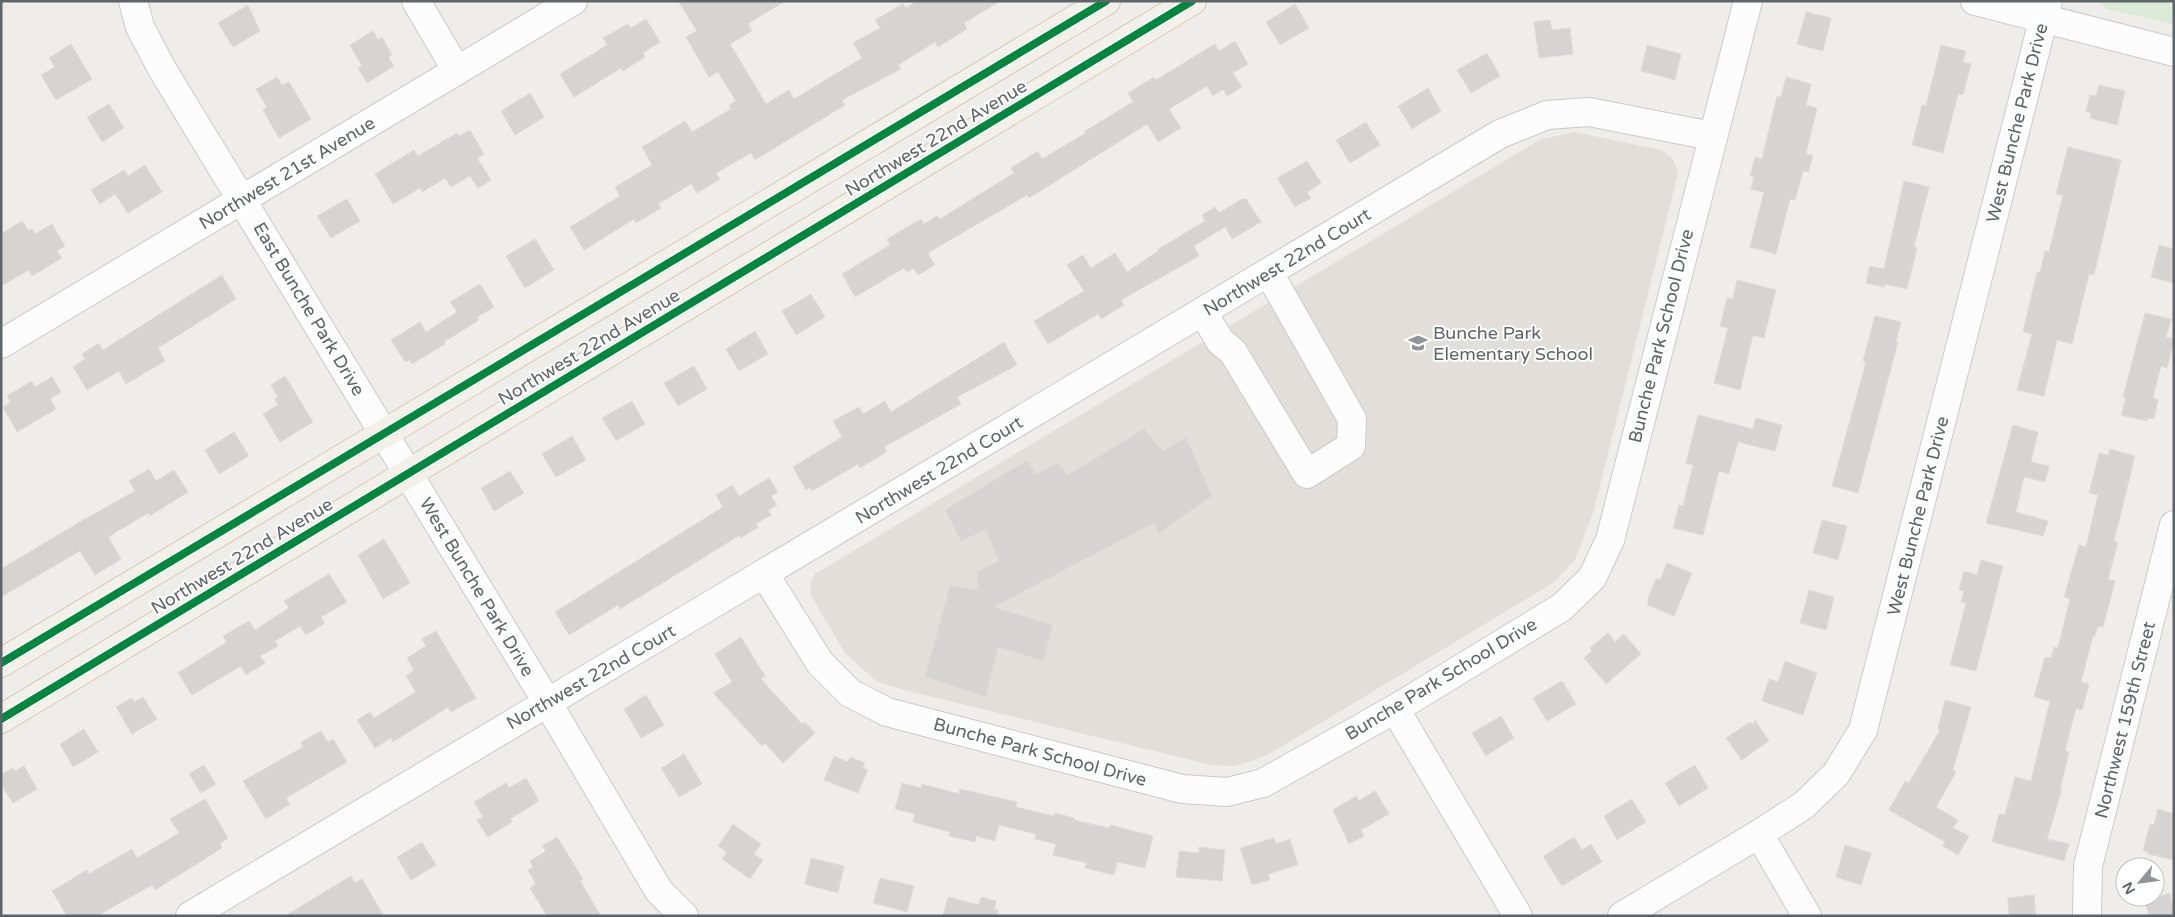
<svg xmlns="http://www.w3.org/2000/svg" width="2175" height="917" font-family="'Varela Round',sans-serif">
	<rect width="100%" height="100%" fill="#efedea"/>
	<polygon fill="#e2dfda" points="1575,132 1661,150 1673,159 1678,173 1593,513 1575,560 1553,583 1271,753 1255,760 1234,766 1211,765 904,690 876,681 845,653 811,596 810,584 815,574 1526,148 1541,139"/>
	<polygon fill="#daead6" points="2099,1 2174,1 2174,24 2106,9"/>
	<g fill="#d6d4d3" stroke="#dedcd9">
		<polygon points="678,1 785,1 748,24 752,31 730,44 766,104 789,90 794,99 862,58 853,43 880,28 875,20 903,4 906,8 917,1 1000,1 964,23 967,29 938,47 935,42 898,65 901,69 842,100 845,105 755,160 751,153 716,173 720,179 697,193 691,184 658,204 661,208 636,223 634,219 584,250 570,227 620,196 615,187 652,165 642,147 685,121 692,132 731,109 729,105 736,101 718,72 709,77 686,37 697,31"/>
		<polygon points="1295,4 1309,28 1280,45 1266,22"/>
		<polygon points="248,5 260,31 233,47 218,23"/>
		<polygon points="1806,12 1831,18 1823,51 1797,44"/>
		<polygon points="646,19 660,42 643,53 645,57 623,71 621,68 574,97 560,74 607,45 603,38 628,24 631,28"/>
		<polygon points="1550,20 1552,30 1570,28 1573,54 1539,58 1534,22"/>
		<polygon points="373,31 378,40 382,37 392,55 388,57 394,66 367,83 358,68 362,66 350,45"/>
		<polygon points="1235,41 1248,64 1233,73 1242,87 1227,96 1223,89 1213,96 1207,86 1169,109 1181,128 1158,142 1147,124 1029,198 1027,195 928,253 935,265 918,275 914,268 907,272 904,268 855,297 842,274 890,245 887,239 921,219 924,224 937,216 940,219 1014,173 1011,168 1038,151 1042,159 1086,133 1085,131 1133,102 1128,93 1154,77 1156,80 1215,44 1219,51"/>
		<polygon points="71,44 92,79 56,100 41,75 55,67 49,58"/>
		<polygon points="1647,45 1681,54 1675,80 1641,71"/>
		<polygon points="1941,45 1966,51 1963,62 1971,64 1963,95 1958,94 1943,153 1912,145 1922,105 1926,106"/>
		<polygon points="1487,53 1500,76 1471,93 1457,70"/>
		<polygon points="277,77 282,85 289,82 311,119 279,138 263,110 267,107 256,89"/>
		<polygon points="1786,77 1811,84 1806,105 1817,108 1806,154 1813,155 1811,164 1808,172 1803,171 1795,200 1790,199 1776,254 1750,247 1764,192 1751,189 1754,177 1750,176 1755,157 1762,159 1777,96 1781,97"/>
		<polygon points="2099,85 2125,91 2117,125 2090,118 2091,113 2086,111 2090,95 2096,96"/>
		<polygon points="1428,88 1441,111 1412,129 1398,106"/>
		<polygon points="530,93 544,117 515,135 501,111"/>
		<polygon points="109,104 124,128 102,142 87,117"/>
		<polygon points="1366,122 1380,145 1350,163 1336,140"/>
		<polygon points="470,130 484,154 477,158 491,180 478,188 470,176 451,187 445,178 422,192 420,188 393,204 375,174 414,150 418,156 457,133 459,136"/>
		<polygon points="2068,147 2121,160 2094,275 2089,274 2072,344 2057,340 2044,396 2017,390 2032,334 2023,332 2037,272 2040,273 2045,251 2049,252 2063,195 2056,194"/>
		<polygon points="1307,161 1321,183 1307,192 1311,198 1295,207 1277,178"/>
		<polygon points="145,165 162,192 128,213 115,194 100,204 91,190 124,170 128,176"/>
		<polygon points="1904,181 1929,187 1914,247 1917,248 1907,289 1885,284 1884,287 1866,283 1870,266 1884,269"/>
		<polygon points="347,199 360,221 331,238 317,216"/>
		<polygon points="1242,199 1246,199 1261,222 1232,239 1225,227 1194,246 1199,256 1121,300 1124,305 1101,319 1098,314 1048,344 1034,321 1084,291 1067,265 1083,255 1091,268 1115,253 1127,272 1158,251 1157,250 1205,221 1202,215 1215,207 1219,213"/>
		<polygon points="22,221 29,231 32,229 35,234 52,224 65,246 57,251 62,258 32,276 29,270 1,286 1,234"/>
		<polygon points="535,239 554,270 525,288 506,256"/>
		<polygon points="2159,245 2174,249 2174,283 2151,277"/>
		<polygon points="222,275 236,299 158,348 165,361 126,384 119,371 87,390 73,367 85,359 82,354 99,343 103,350"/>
		<polygon points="1737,280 1776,290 1764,338 1753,335 1740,390 1714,383 1728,328 1720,326 1727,298 1733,299"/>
		<polygon points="480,284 494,307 477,317 479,320 444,342 445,344 412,364 410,360 405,362 391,340 420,322 426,332 457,312 450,302"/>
		<polygon points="811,294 825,317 796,335 782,311"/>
		<polygon points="2145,313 2171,319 2166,337 2174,339 2167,368 2161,366 2153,398 2158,400 2154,419 2148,418 2147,421 2121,415 2126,398 2123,397"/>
		<polygon points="1875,316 1901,322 1896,341 1898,342 1858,493 1832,486 1866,362 1863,361"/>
		<polygon points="755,331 768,354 739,371 726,349"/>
		<polygon points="1004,342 1017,365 957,397 961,404 884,447 887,452 860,468 858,464 812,491 810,487 806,490 793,467 842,437 833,421 859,407 863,414 885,401 891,412"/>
		<polygon points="694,366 707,389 678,406 664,383"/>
		<polygon points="285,376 313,422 280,442 263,414 278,405 275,399 278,397 271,385"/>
		<polygon points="52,377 61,392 50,399 56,409 17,432 3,407 11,402 7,396 32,381 35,387"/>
		<polygon points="632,401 645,424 616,441 602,418"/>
		<polygon points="1698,415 1753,429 1756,418 1782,425 1775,451 1738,442 1729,474 1719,471 1703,535 1673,528 1679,505 1683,506 1693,465 1686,463"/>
		<polygon points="2013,425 2038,432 2031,462 2049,466 2045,482 2024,477 2016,512 2048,521 2043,536 1986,523"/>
		<polygon points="1144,429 1163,451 1186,437 1212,496 1159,533 1154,523 994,607 1053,625 1043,661 998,647 986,697 925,677 950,585 978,590 977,572 999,561 986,530 961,541 945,510 1027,460 1036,474 1058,463 1068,475"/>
		<polygon points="234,432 249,456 219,474 205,450"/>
		<polygon points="572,436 586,460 556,477 542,454"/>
		<polygon points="2110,449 2135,456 2114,541 2118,542 2108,579 2115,581 2103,627 2098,626 2095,636 2093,636 2081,682 2089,684 2082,710 2076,708 2065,751 2069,752 2060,789 2062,789 2047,839 2069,844 2064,861 1992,842 1999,814 2005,815 2015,777 2031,781 2050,701 2034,697 2045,657 2051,658 2054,647 2058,648 2070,599 2064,597 2079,545 2086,547 2098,495 2089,493 2099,453 2108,455"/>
		<polygon points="149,469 156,481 174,470 188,492 150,516 148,513 108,537 121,559 95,575 80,551 1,597 1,569 85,519 135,491 129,481"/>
		<polygon points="510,471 524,493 494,511 481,488"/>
		<polygon points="769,478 778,492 771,496 777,505 768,510 771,515 756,524 758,527 741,538 740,535 620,609 618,605 569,635 555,612 723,507 716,495 732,485 739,496"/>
		<polygon points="1822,520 1847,526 1838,560 1813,553"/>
		<polygon points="384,539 410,583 383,599 358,555"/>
		<polygon points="1981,560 2003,566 1976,671 1950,665 1966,603 1961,602 1964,591 1959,590 1964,571 1977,575"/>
		<polygon points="1667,563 1692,573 1674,616 1648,605 1648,598 1656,579 1660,580"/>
		<polygon points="329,574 347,602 321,617 325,623 306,635 300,626 275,641 278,646 260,656 265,663 246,675 241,666 192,695 178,673 227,642 223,636 249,621 255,630 289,608 284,601"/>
		<polygon points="1809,590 1834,597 1826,630 1800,623"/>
		<polygon points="436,631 476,698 451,712 448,707 393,742 391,738 375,748 357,720 370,712 374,718 416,692 406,676 414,670 407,658 426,646 422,639"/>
		<polygon points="1608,633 1615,642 1624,634 1641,654 1606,684 1584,658 1592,651 1590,648"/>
		<polygon points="741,637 765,676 761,679 802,724 805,722 815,733 783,763 765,743 762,746 713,693 732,682 715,654"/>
		<polygon points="1785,661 1817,673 1803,715 1762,701 1769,679 1778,682"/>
		<polygon points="1562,681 1576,704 1547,721 1533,698"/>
		<polygon points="646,695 664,725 641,738 624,709"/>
		<polygon points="143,697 157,719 132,734 116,707 132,698 134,702"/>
		<polygon points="1945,700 1971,707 1953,770 1956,772 1936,807 1958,820 1953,828 1969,836 1958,855 1943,846 1945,842 1889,810 1905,781 1909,783 1940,730 1938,729"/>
		<polygon points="1501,716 1514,738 1486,756 1472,733"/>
		<polygon points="1755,720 1769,741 1740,761 1741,759 1726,738 1750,722 1753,725"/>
		<polygon points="84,729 98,752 73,767 60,744"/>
		<polygon points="321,731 328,742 333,739 347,762 286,798 290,804 266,819 243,781 303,747 301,742"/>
		<polygon points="684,754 702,784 679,797 661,768"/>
		<polygon points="834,756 848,762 850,757 865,763 862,767 868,770 858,793 824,780"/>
		<polygon points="204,765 216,784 201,793 189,774"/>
		<polygon points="1695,765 1708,788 1679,806 1665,783"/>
		<polygon points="24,766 37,789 13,803 1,784 1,775 13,768 15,771"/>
		<polygon points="526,778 539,801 510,819 512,822 488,837 477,820 483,817 474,802 506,783 509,788"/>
		<polygon points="902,783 921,788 922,784 959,794 960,789 1017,802 1016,807 1054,816 1055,813 1074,818 1074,820 1109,828 1110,825 1153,836 1145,868 1117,862 1114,875 1085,868 1087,863 1053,855 1056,844 1035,839 1036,834 999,825 995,841 976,836 975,842 949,836 950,832 913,822 915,814 895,809"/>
		<polygon points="1375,791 1389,814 1361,830 1364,836 1349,844 1333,810 1356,796 1359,801"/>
		<polygon points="205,799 228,838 220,844 222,848 155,890 152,885 97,916 67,916 52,891 87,870 89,874 132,849 137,858 179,833 170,819"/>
		<polygon points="1632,799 1646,822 1617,840 1604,816"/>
		<polygon points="2158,809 2174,814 2174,860 2148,854 2148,852 2143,850 2150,824 2154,825"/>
		<polygon points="733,824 761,844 754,854 763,860 750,879 722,859 727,852 718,846"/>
		<polygon points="557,837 583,879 580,881 601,916 547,916 530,888 536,884 528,870 533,867 530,861 546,851 542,846"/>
		<polygon points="1574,837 1582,850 1591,844 1602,862 1562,886 1543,856"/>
		<polygon points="1274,838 1276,844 1290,839 1298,865 1268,874 1270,880 1252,885 1240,848"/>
		<polygon points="422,842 436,865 411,880 397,857"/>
		<polygon points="1845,845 1871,853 1861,885 1836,877"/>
		<polygon points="1199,847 1225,850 1222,881 1176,877 1179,851 1199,853"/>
		<polygon points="811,858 844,866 838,893 805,884"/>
		<polygon points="351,876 355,883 362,879 384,916 285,916"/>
		<polygon points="880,878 914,886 907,912 873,903"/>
		<polygon points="2170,893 2174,916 2149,916 2145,901"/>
		<polygon points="2034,895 2036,916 2009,916 2008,898"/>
		<polygon points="948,897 979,905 981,897 996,901 994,909 998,910 997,916 943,916"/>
	</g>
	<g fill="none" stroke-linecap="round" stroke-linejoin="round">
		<g stroke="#c9caca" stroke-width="30">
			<g id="minor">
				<polyline points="133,1 140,27 162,69 547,702 659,891 684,916"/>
				<polyline points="416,1 457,71"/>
				<polyline points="1975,1 2174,52"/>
				<polyline points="1203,312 1220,341 1233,352 1307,474 1351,446 1352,419 1269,273"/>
				<polyline points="1,344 573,1"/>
				<polyline points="765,575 820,663 850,693 887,712 1182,789 1227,792 1263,783 1395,709 1562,607 1592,578 1610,540 1748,1"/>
				<polyline points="1395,709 1518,916"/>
				<polyline points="1759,834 1807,916"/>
				<polyline points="190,916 1500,134 1547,115 1589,112 1712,136"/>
				<polyline points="1622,916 1759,834 1804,805 1836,774 1863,730 2048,1"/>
				<polyline points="2087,916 2088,866 2174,525"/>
			</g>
		</g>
		<g stroke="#d5cbb9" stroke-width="30">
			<g id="major">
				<polyline points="1,663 1106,1"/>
				<polyline points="1,719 1192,1"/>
			</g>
		</g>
		<use href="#minor" stroke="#fdfcfc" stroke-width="28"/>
		<use href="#major" stroke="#f3f0ea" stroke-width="28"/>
		<g stroke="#fff" stroke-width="11">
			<g id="cycleway">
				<polyline points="1,663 1106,1"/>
				<polyline points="1,719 1192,1"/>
			</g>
		</g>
		<use href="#cycleway" stroke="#00873e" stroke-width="8"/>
	</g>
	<defs>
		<g id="school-bare" transform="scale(1.5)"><path d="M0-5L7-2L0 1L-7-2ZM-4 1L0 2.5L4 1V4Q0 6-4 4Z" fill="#919496" stroke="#fff" stroke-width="2.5" paint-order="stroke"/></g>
	</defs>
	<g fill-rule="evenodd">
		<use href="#school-bare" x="1418" y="343"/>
	</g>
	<g text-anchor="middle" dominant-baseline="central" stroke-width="4" stroke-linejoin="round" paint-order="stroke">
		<g font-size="18" fill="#5f6468" stroke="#fff">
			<text transform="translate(2017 123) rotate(-76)">West Bunche Park Drive</text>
			<text transform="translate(936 138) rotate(-31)">Northwest 22nd Avenue</text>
			<text transform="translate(287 173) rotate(-31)">Northwest 21st Avenue</text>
			<text transform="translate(1287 262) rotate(-31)">Northwest 22nd Court</text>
			<text transform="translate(309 309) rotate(59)">East Bunche Park Drive</text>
			<text transform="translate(1661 336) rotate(-76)">Bunche Park School Drive</text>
			<text transform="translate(589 347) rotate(-31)">Northwest 22nd Avenue</text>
			<text transform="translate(939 470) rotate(-31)">Northwest 22nd Court</text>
			<text transform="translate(1918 516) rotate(-76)">West Bunche Park Drive</text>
			<text transform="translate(242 556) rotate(-31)">Northwest 22nd Avenue</text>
			<text transform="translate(477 587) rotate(59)">West Bunche Park Drive</text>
			<text transform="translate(591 677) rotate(-30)">Northwest 22nd Court</text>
			<text transform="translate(1441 679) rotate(-31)">Bunche Park School Drive</text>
			<text transform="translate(2125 720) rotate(-76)">Northwest 159th Street</text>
			<text transform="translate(1040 752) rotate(15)">Bunche Park School Drive</text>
		</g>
		<g font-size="18" fill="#5f6468" stroke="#fff" text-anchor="start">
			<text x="1433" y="333">Bunche Park<tspan x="1433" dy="21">Elementary School</tspan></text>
		</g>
	</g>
	<rect width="2175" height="917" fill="none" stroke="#5f6468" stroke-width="5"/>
	<g transform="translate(2140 882) rotate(241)"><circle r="24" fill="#ffffff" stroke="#bfc1c3"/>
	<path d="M0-4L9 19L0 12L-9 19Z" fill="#919496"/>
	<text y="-8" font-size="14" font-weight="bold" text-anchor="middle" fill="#5f6468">N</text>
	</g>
</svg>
